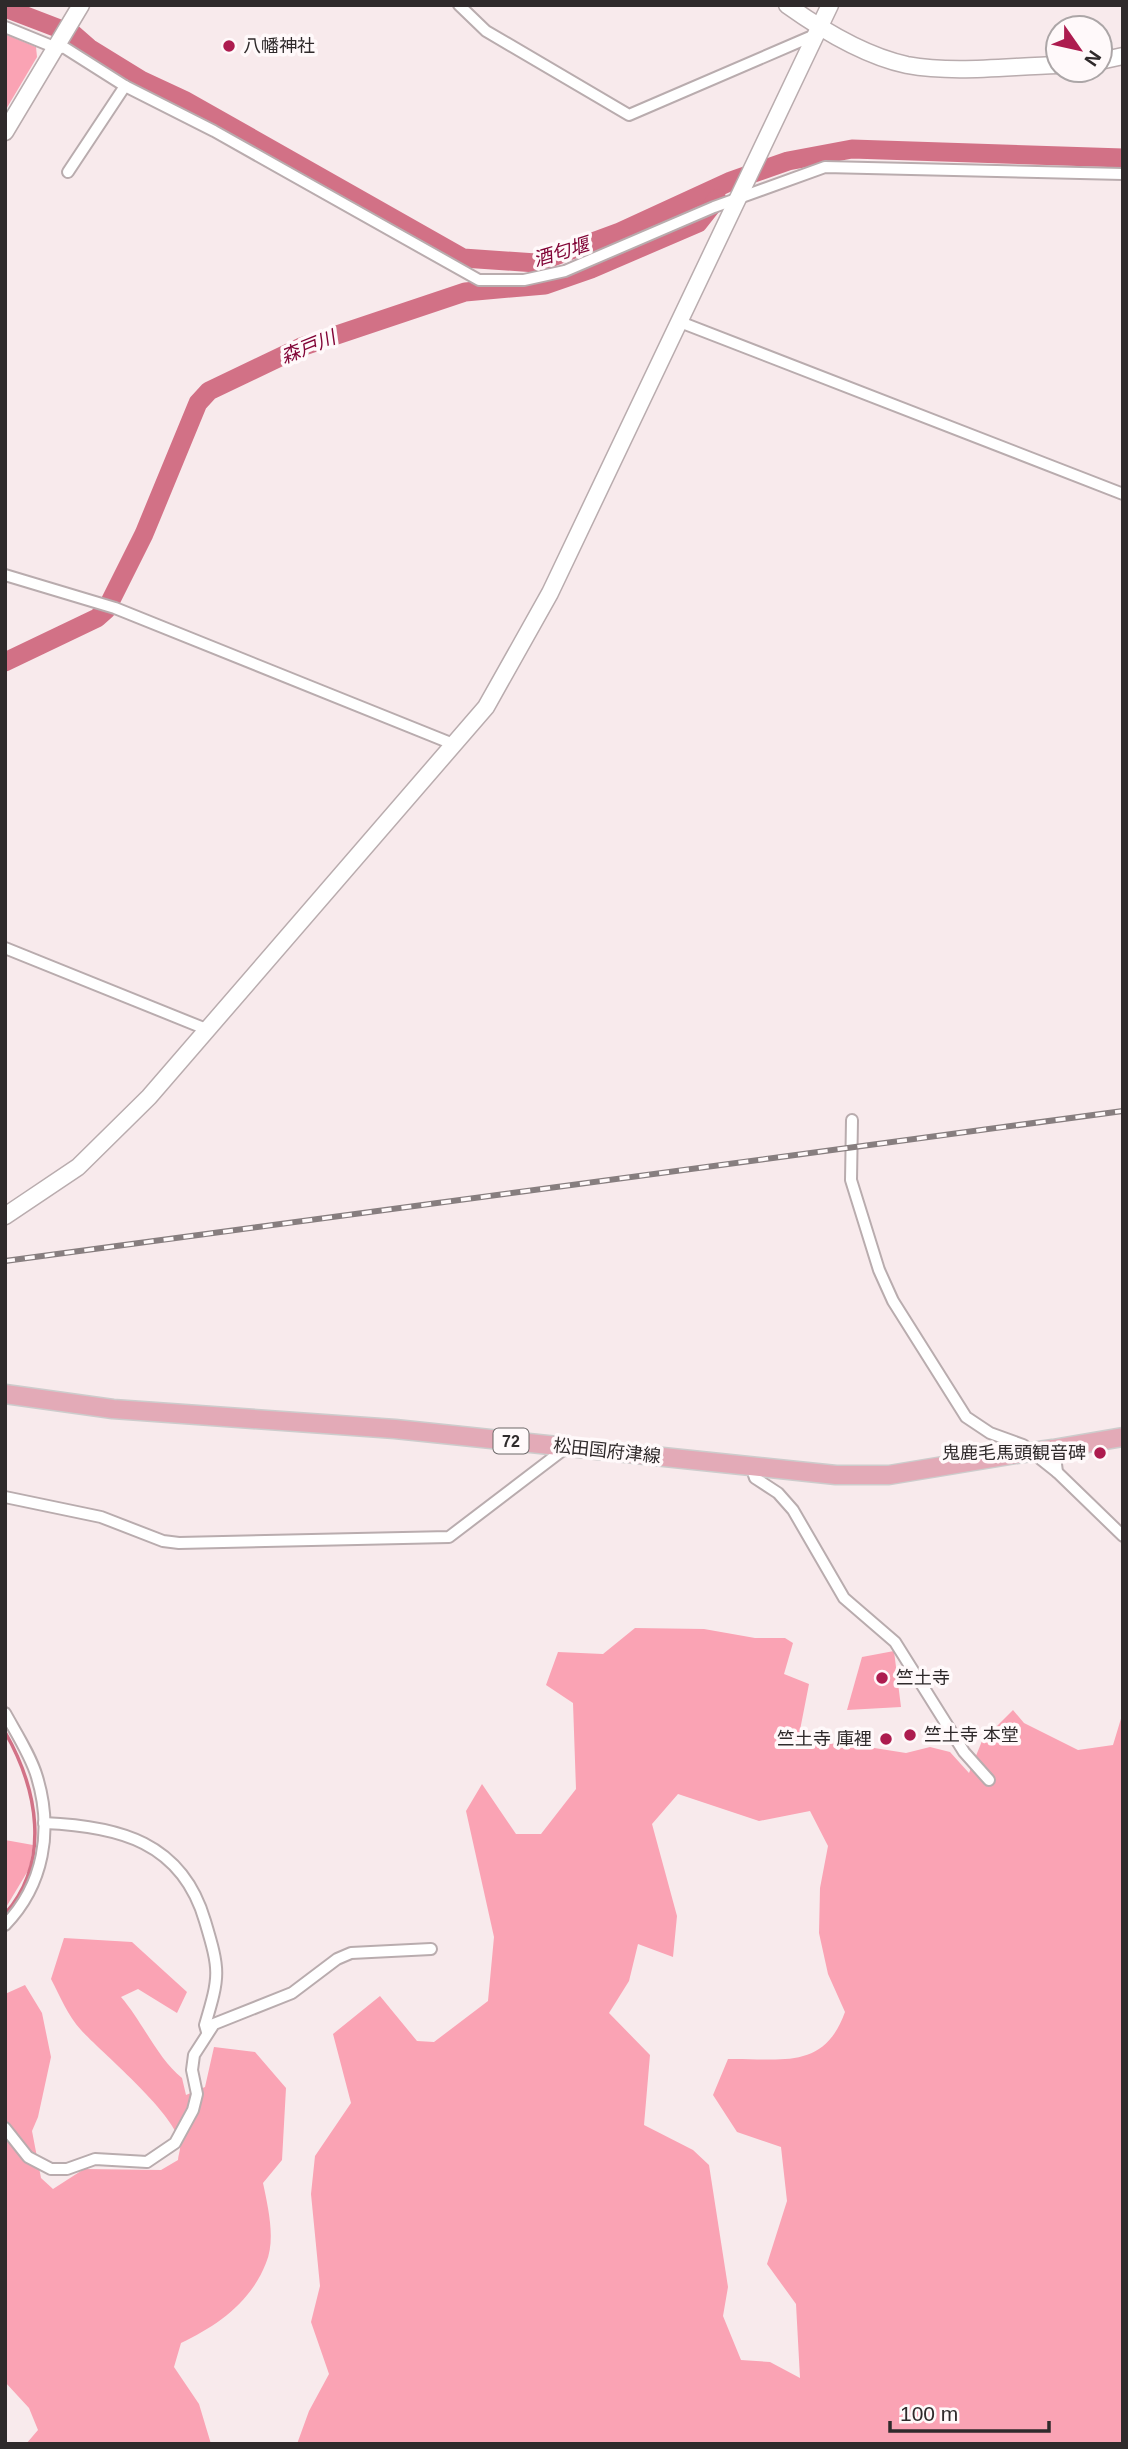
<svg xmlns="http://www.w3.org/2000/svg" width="1128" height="2449" font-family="Arial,'Noto Sans JP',sans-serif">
	<rect width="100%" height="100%" fill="#f8eaec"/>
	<g fill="#faa3b4" fill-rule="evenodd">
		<polygon points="5,34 36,47 37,57 5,111"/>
		<path d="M635,1628L704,1629L755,1638H785L793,1643L784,1674L809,1684L800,1730L807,1743L849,1744L906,1753L930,1747L950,1752L969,1773L982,1741L1013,1710L1024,1723L1078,1750L1113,1745L1123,1712V2444H297L309,2411L329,2374L311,2322L320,2286L311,2194L315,2156L351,2103L333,2034L380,1996L417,2041L434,2042L488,2001L494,1937L466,1811L482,1784L516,1834H541L576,1789L573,1703L546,1685L558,1652L603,1654ZM678,1794L759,1821L810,1811L828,1846L820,1888L819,1933L828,1974L845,2012C824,2071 781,2058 728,2059L713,2095L737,2132L781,2147L787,2201L767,2264L796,2304L800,2378L770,2362L741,2360L723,2316L728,2287L709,2165L693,2150L644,2125L650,2055L609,2013L629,1981L638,1944L673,1957L677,1916L652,1824Z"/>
		<polygon points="894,1651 901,1707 847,1710 862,1657"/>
		<polygon points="5,1840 33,1845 29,1869 5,1909"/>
		<path d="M64,1938L132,1942L187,1992L177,2013L138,1989L121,1997C142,2021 158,2059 182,2078L186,2095L205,2087L214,2047L255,2052L286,2088L282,2160L263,2183C268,2207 276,2240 266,2263C251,2302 217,2326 181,2343L174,2367L199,2404L211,2444H26L38,2430L29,2408L5,2382V1994L25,1985L42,2013L51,2057L38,2117L32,2131L41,2178L53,2189L84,2169L161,2170L178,2160C178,2156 181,2149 180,2144C176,2114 103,2054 81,2030C68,2016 60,1996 51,1979Z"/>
	</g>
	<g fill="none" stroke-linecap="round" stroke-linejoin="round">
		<g stroke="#d27186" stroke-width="3.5">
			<polyline points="5,660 7,662"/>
			<path d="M5,1732C37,1788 52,1861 5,1914"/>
		</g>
		<g stroke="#d27186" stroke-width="19">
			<polyline points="5,8 73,34 89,48 141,80 184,100 463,258 536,263 620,232 731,181 788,161 852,149 1123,158"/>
			<polyline points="5,662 97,618 106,610 144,534 198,403 209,391 301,347 465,292 545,285 591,269 698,223 717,199"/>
		</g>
		<g stroke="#b9acae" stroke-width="14">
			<g id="street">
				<polyline points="459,5 486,31 629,115 817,34"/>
				<polyline points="5,27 54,47 65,48 125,86 214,131 479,280 524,280 565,271 714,207 825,167 1123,174"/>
				<polyline points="68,172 125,86"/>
				<polyline points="680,322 1123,494"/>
				<polyline points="5,575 115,608 453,744"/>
				<polyline points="5,948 206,1029"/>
				<polyline points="852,1120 851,1180 879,1270 893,1301 966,1417 990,1433 1023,1445 1057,1472"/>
				<polyline points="1054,1448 1057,1472 1123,1536"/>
				<polyline points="751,1466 755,1478 778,1493 793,1510 844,1598 895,1642 964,1752 989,1780"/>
				<polyline points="5,1497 101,1517 163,1541 179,1543 449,1537 567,1447"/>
				<path d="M5,1713C16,1733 31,1756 37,1777C53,1830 44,1885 5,1925"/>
				<path d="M44,1823C119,1826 182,1842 205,1921C220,1971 220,1975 205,2025L207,2032"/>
				<polyline points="5,2128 28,2157 51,2169 67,2169 95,2159 147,2162 175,2143 193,2110 197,2094 192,2070 194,2055 214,2024 292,1993 337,1959 351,1953 431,1949"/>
			</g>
		</g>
		<g stroke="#b9acae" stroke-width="19">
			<g id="secondary">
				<path d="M787,5C822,30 865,56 907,65C955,74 1010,66 1058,65"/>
				<polyline points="1100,61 1123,56"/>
				<polyline points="5,132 81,5"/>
				<polyline points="5,1216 78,1167 149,1097 486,707 550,593 830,5"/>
			</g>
		</g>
		<g stroke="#cdcccc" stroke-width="21">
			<g id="primary">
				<polyline points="5,1394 113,1409 395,1429 836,1475 889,1475 1016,1454"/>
				<polyline points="1053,1449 1123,1437"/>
			</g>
		</g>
		<use href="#street" stroke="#fff" stroke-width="10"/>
		<use href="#secondary" stroke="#fff" stroke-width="16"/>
		<use href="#primary" stroke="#e3aab7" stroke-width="18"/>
		<g stroke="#877e7f" stroke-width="6">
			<polyline id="rail" points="5,1261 1123,1111"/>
		</g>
		<use href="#rail" stroke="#fff9fa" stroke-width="3.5" stroke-dasharray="10" stroke-linecap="butt"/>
		<g stroke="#cdcccc" stroke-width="21" stroke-linecap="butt">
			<polyline id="primary-bridge" points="1016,1454 1053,1449"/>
		</g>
		<use href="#primary-bridge" stroke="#e3aab7" stroke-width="18"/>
	</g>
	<g fill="#ad1c4f" stroke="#fff9fa" stroke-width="2.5">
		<circle cx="229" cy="46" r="7"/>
		<circle cx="1100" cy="1453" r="7"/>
		<circle cx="882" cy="1678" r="7"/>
		<circle cx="910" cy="1735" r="7"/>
		<circle cx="886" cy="1739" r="7"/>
	</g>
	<g text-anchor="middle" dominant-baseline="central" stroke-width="7" stroke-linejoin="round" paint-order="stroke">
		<rect fill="#fff9fa" stroke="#6d6869" stroke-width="2" x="493.5" y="1428.5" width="35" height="25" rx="5"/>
		<g font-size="16" font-weight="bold" fill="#2f2a2b">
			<text x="511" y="1441">72</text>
		</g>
		<g font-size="18" fill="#2f2a2b" stroke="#fff9fa" text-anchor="start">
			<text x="243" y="46">八幡神社</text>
			<text x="1086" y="1453" text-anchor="end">鬼鹿毛馬頭観音碑</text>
			<text x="896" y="1678">竺土寺</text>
			<text x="924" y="1735">竺土寺 本堂</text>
			<text x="872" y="1739" text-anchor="end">竺土寺 庫裡</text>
		</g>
		<g font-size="18" fill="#2f2a2b" stroke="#fff9fa">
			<text transform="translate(607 1451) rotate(6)">松田国府津線</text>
		</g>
		<g font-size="19" font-style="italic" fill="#820537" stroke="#fff9fa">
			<text transform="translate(561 252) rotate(-17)">酒匂堰</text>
			<text transform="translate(308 347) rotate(-22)">森戸川</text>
		</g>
	</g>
	<rect width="1128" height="2449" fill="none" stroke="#2f2a2b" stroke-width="14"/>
	<g transform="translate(1079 49) rotate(124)"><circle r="33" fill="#fff9fa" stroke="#aca6a7" stroke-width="2"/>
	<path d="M0-5L12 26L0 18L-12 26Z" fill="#ad1c4f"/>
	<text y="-10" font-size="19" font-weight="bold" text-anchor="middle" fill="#2f2a2b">N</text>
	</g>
	<path d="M890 2421v10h159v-10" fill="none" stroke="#2f2a2b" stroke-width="3.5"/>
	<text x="900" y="2421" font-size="21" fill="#2f2a2b" stroke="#fff9fa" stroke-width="5" paint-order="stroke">100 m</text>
</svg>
